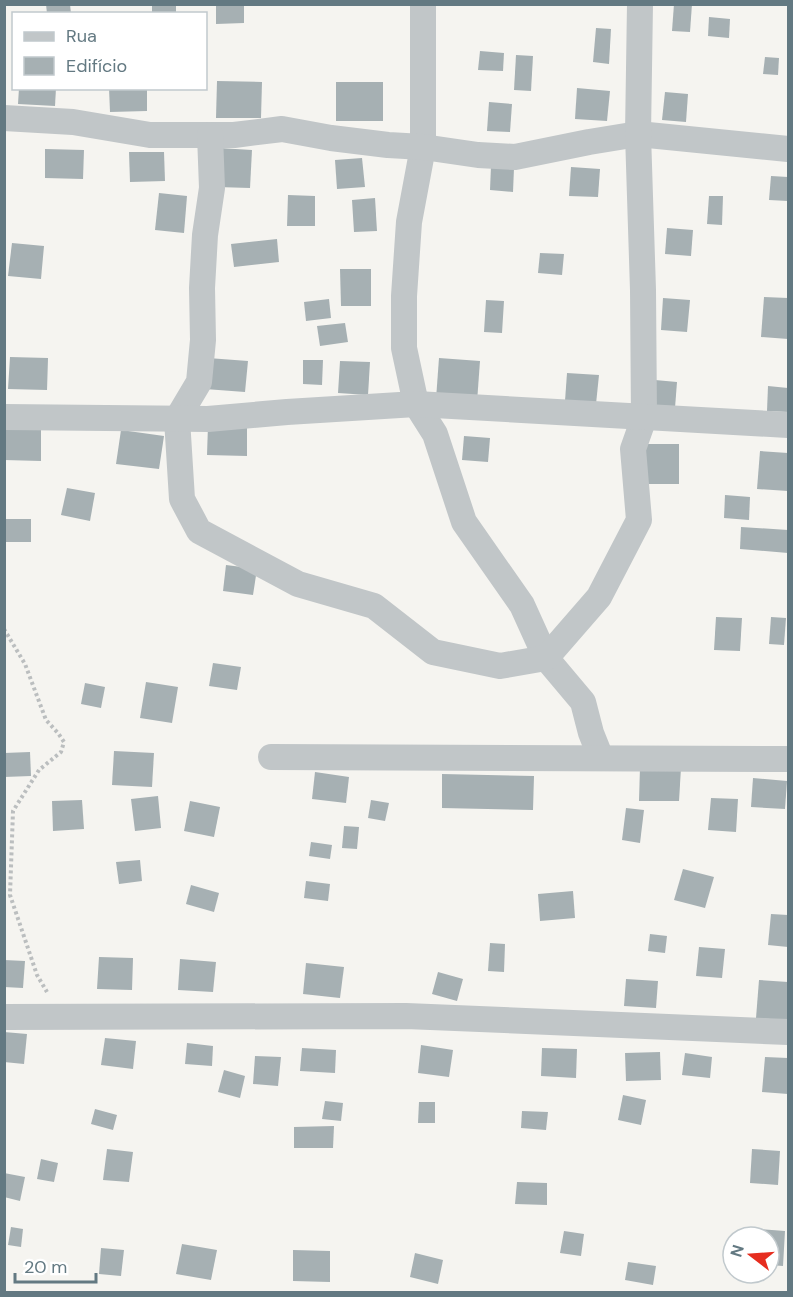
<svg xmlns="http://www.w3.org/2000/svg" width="793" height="1297" font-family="'DM Sans',sans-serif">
	<rect width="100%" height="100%" fill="#f5f4f0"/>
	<g fill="#a6b0b3">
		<polygon points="46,4 70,4 71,14 47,14"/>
		<polygon points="216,4 244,4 244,23 216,24"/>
		<polygon points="674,4 692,4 690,32 672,31"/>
		<rect x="152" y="5" width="24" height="9"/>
		<polygon points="709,17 730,19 729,38 708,36"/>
		<polygon points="596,28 611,29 609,64 593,62"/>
		<polygon points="480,51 504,53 503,71 478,70"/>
		<polygon points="516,55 533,56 531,91 514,90"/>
		<polygon points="765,57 779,58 778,75 763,74"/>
		<polygon points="217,81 262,82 261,118 216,118"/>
		<rect x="336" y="82" width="47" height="39"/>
		<polygon points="19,88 56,88 55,106 18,104"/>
		<polygon points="109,88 147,88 147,111 110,112"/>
		<polygon points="577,88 610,91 607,121 575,119"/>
		<polygon points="665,92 688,94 686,122 662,120"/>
		<polygon points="489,102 512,104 510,132 487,131"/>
		<polygon points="219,148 252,150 250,188 217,187"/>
		<polygon points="45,149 84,150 83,179 45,178"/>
		<polygon points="129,152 164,152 165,181 130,182"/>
		<polygon points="362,158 365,187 337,189 335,160"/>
		<polygon points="491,166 514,168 513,192 490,190"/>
		<polygon points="571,167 600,169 598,197 569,196"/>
		<polygon points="771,176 788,177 788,201 769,200"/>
		<polygon points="159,193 187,196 184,233 155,230"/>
		<polygon points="288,195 315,196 315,226 287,226"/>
		<polygon points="709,196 723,196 722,225 707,224"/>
		<polygon points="375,198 377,231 354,232 352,200"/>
		<polygon points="667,228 693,230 691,256 665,254"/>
		<polygon points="277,239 279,262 234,267 231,244"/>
		<polygon points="12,243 44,246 41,279 8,276"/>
		<polygon points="540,253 564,254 562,275 538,273"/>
		<polygon points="340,269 371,269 371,306 341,306"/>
		<polygon points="764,297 788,298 788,339 761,337"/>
		<polygon points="663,298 690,300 687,332 661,330"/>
		<polygon points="329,299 331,318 306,321 304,302"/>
		<polygon points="486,300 504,301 502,333 484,332"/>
		<polygon points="345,323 348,342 320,346 317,326"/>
		<polygon points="10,357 48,358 47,390 8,389"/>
		<polygon points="208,358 248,361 245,392 205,389"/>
		<polygon points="439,358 480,361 477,402 436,399"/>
		<polygon points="303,360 323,360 322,385 303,384"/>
		<polygon points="340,361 370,362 368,395 338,393"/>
		<polygon points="567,373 599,375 596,404 565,401"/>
		<polygon points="655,380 677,382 675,408 653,406"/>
		<polygon points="768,386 788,388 788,412 767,411"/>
		<polygon points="208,425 247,427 247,456 207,455"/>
		<polygon points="5,430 41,430 41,461 4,460"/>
		<polygon points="121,430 164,436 159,469 116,464"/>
		<polygon points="464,436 490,438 488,462 462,460"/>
		<rect x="641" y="444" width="38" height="40"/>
		<polygon points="760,451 788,453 788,491 757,489"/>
		<polygon points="67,488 95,493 90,521 61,515"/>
		<polygon points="725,495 750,497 749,520 724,518"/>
		<rect x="5" y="519" width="26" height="23"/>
		<polygon points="741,527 788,530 788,553 740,549"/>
		<polygon points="226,565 257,569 253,595 223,591"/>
		<polygon points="716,617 742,618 740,651 714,650"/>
		<polygon points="771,617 786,618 784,645 769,644"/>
		<polygon points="213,663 241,667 237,690 209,686"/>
		<polygon points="146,682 178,687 172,723 140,718"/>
		<polygon points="85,683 105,687 101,708 81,704"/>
		<polygon points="114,751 154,753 152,787 112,785"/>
		<polygon points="30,752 31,776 4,777 4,753"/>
		<polygon points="640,767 681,768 679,801 639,801"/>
		<polygon points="315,772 349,777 346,803 312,799"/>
		<polygon points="442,774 534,776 533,810 442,808"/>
		<polygon points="753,778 787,781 785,809 751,807"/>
		<polygon points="158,796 161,828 135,831 131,799"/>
		<polygon points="711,798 738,799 736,832 708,830"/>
		<polygon points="82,800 84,829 53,831 52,801"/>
		<polygon points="371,800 389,803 385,821 368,818"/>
		<polygon points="190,801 220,807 214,837 184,831"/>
		<polygon points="626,808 644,810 640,843 622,840"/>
		<polygon points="344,826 359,827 357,849 342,848"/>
		<polygon points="311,842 332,845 330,859 309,856"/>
		<polygon points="140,860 142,881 119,884 116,862"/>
		<polygon points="683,869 714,877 705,908 674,900"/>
		<polygon points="306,881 330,884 328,901 304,898"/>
		<polygon points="191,885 219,893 214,912 186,904"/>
		<polygon points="573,891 575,918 540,921 538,894"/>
		<polygon points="771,914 788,915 788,947 768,945"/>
		<polygon points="650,934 667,936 665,953 648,951"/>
		<polygon points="490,943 505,944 504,972 488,971"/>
		<polygon points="699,947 725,949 722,978 696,976"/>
		<polygon points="99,957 133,958 132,990 97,989"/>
		<polygon points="180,959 216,962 213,992 178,990"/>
		<polygon points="4,960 25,961 23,988 4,987"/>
		<polygon points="306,963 344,967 340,998 303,994"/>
		<polygon points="438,972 463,979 457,1001 432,994"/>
		<polygon points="626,979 658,981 656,1008 624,1006"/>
		<polygon points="759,980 788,982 788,1020 756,1018"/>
		<polygon points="4,1032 27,1034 24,1064 4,1062"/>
		<polygon points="105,1038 136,1041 133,1069 101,1065"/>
		<polygon points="187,1043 213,1046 212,1066 185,1064"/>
		<polygon points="421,1045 453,1050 449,1077 418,1073"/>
		<polygon points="302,1048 336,1050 335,1073 300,1071"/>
		<polygon points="542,1048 577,1049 576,1078 541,1076"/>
		<polygon points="660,1052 661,1080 626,1081 625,1053"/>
		<polygon points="685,1053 712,1057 710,1078 682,1075"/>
		<polygon points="255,1056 281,1057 278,1086 253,1084"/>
		<polygon points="765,1057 788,1058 788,1094 762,1092"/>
		<polygon points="224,1070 245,1076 240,1098 218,1092"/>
		<polygon points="623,1095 646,1100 641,1125 618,1120"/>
		<polygon points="325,1101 343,1103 341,1121 322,1119"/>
		<polygon points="419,1102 435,1102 435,1123 418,1123"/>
		<polygon points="95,1109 117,1115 113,1130 91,1124"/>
		<polygon points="522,1111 548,1112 546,1130 521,1128"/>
		<polygon points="334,1126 333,1148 294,1148 294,1127"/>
		<polygon points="107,1149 133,1152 129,1182 103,1180"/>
		<polygon points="752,1149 780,1151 778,1185 750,1183"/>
		<polygon points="41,1159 58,1163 54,1182 37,1179"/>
		<polygon points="4,1173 25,1177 20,1201 4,1197"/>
		<polygon points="517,1182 547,1183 547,1205 515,1204"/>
		<polygon points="11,1227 23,1229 21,1247 8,1245"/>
		<polygon points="757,1229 785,1231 783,1266 769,1265 769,1237 756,1237"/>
		<polygon points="564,1231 584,1234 581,1256 560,1253"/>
		<polygon points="182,1244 217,1250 211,1280 176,1274"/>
		<polygon points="101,1248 124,1250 121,1276 99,1274"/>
		<polygon points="293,1250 330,1251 330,1282 293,1281"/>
		<polygon points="415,1253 443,1260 438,1284 410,1277"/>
		<polygon points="628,1262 656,1266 653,1285 625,1280"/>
	</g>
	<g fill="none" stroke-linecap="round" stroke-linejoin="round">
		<polyline stroke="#bbbebf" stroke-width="4" stroke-dasharray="3 3" stroke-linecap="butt" points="4,629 25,664 46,720 58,733 64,742 61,752 39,770 13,811 10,895 37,975 47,992"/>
		<g stroke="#c1c6c8" stroke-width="26">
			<polyline points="423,4 423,147 409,222 404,296 404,348 416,404 435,434 464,522 522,605 546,658 583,702 591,733 601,758"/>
			<polyline points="4,118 73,122 150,135 234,135 282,129 331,138 388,145 423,147 478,155 515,157 589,142 638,134 788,149"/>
			<polyline points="210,135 212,188 205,235 202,288 203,340 199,382 177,419 182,499 199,531 298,584 374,606 433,652 500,666 546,658 599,597 639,520 633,449 644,418 643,290 638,134 640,4"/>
			<polyline points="4,417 208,419 287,412 416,404 788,425"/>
			<polyline points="271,757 788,759"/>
			<polyline points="4,1017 406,1016 788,1032"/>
		</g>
	</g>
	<rect width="793" height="1297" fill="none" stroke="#637982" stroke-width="12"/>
	<rect x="12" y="12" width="195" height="78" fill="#ffffff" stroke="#c1c9cd" stroke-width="1.5"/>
	<rect x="24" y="32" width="30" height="9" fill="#c1c6c8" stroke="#c1c9cd" stroke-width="1.5"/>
	<text x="66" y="42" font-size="18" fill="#637982">Rua</text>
	<rect x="24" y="57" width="30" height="18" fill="#a6b0b3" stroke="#c1c9cd" stroke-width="1.5"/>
	<text x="66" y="72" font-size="18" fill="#637982">Edifício</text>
	<g transform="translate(751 1255) rotate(287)"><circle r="28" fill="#ffffff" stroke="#c1c9cd" stroke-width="1.5"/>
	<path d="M0-4.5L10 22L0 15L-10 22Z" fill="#e62d1f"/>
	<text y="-9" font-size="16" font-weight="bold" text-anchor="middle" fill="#637982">N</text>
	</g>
	<path d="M15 1273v9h81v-9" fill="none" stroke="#637982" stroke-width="3"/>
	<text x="24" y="1273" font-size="18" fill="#637982" stroke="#ffffff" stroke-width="4.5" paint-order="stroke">20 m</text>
</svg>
